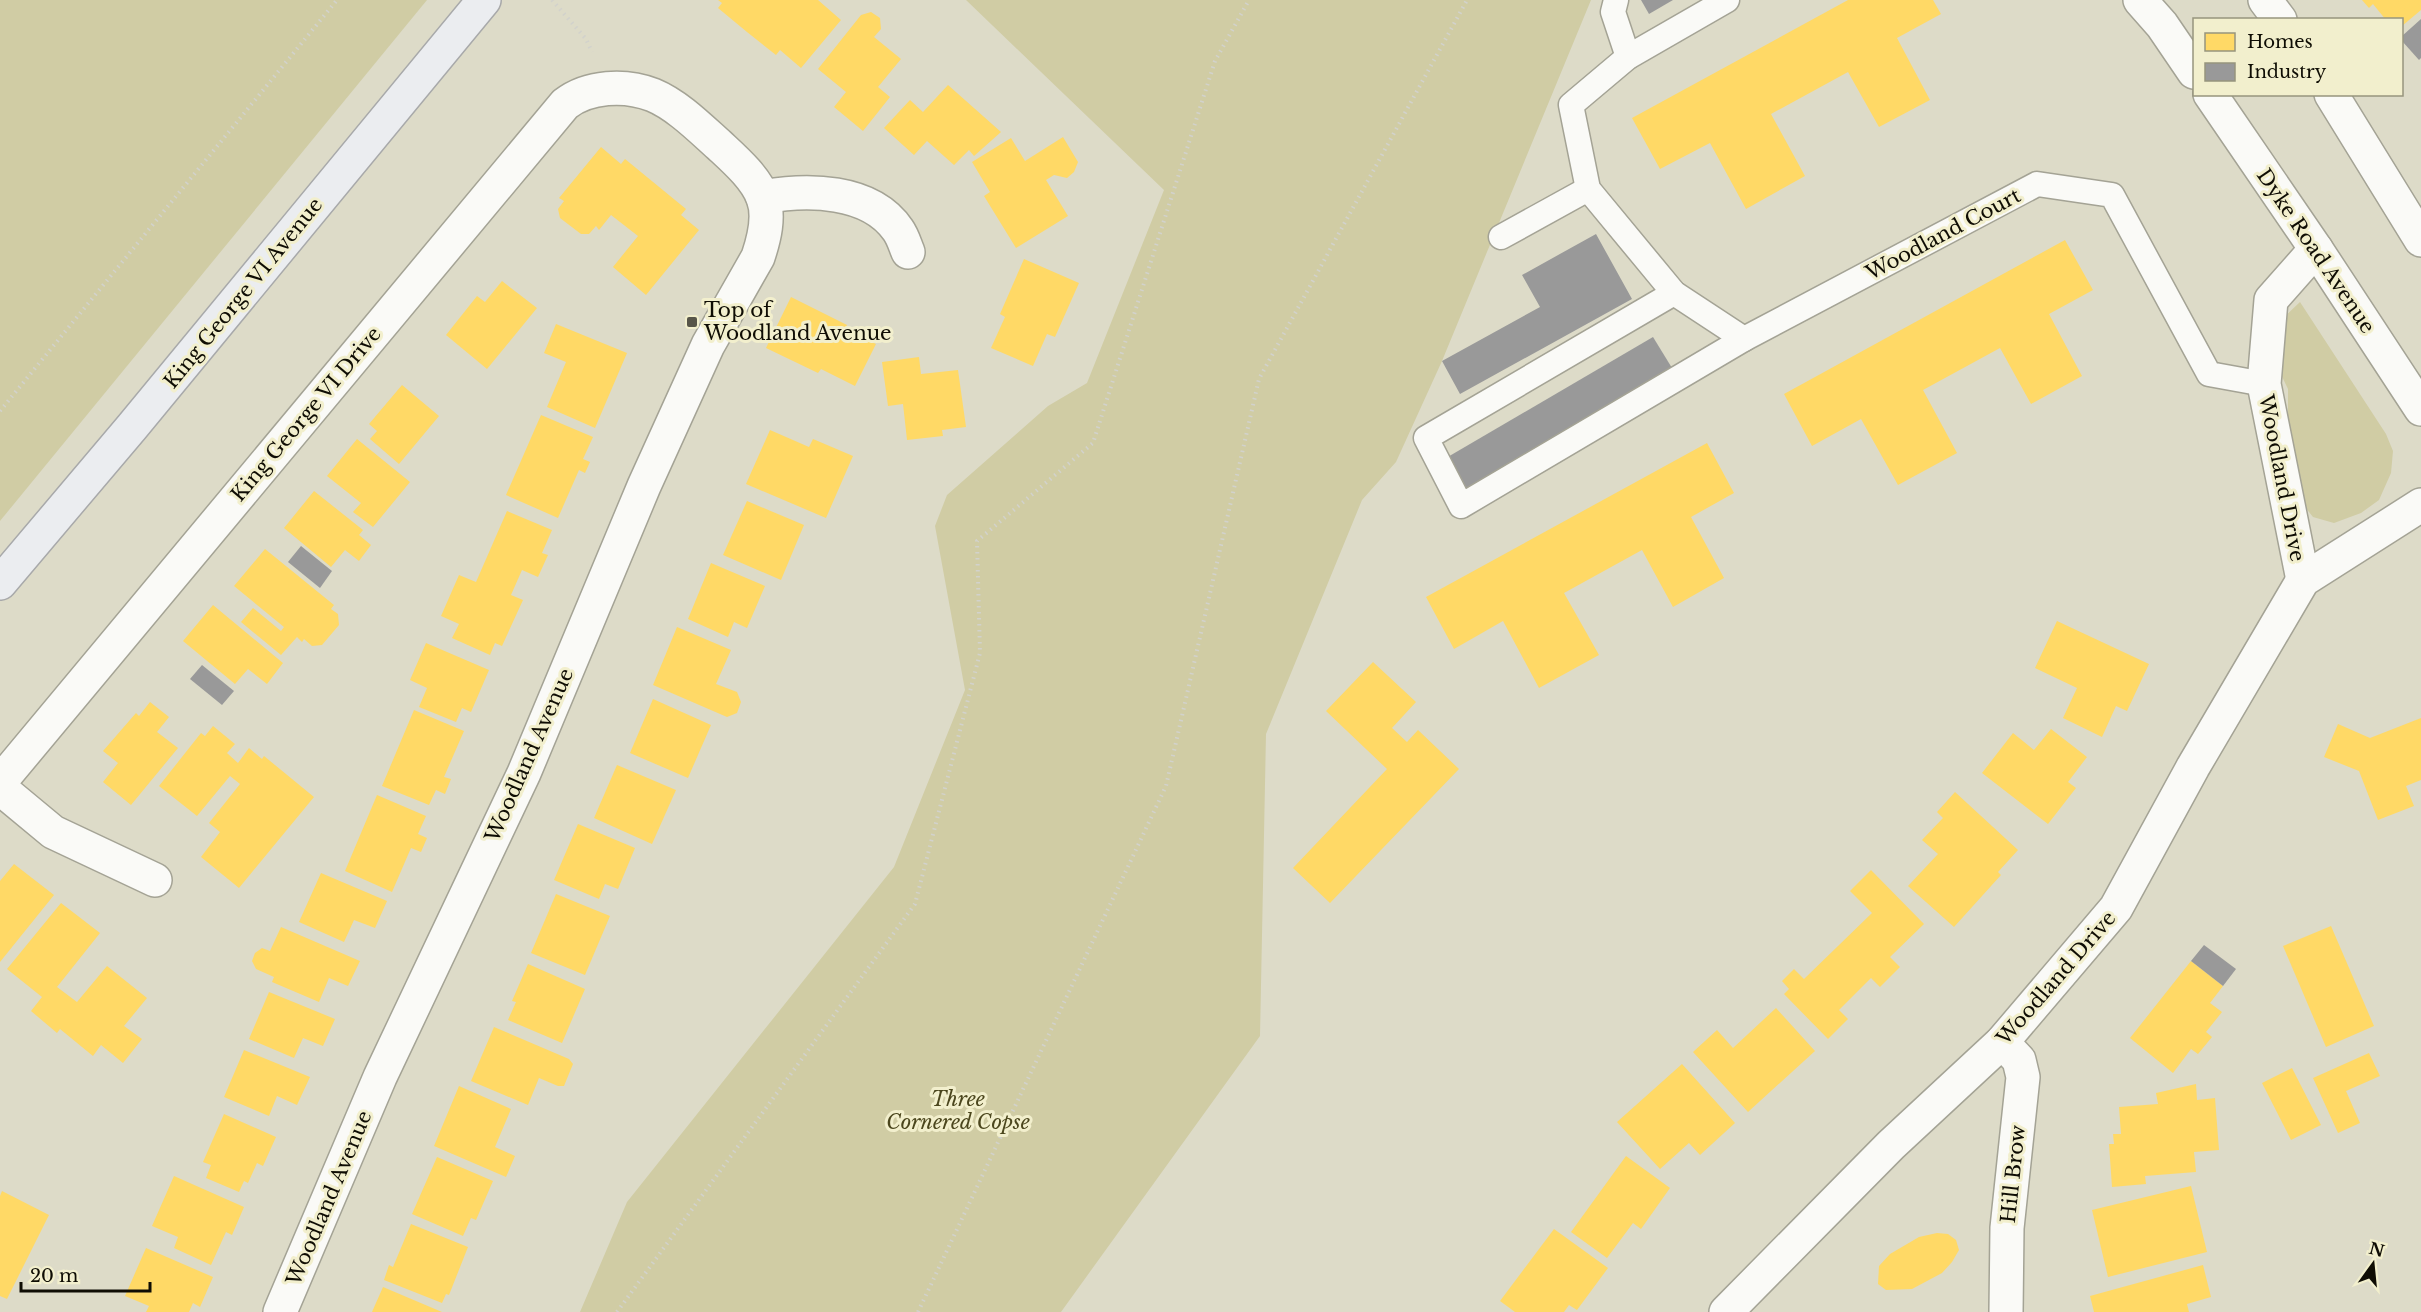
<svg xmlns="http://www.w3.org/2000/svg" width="2421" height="1312" font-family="'Libre Baskerville',serif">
	<rect width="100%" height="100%" fill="#dddbc8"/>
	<g fill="#d0cca4">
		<polygon points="0,0 427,0 0,521"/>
		<polygon points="966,0 1591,0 1442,361 1396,462 1362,500 1266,734 1260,1036 1061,1312 580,1312 627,1202 894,867 965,690 935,526 947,495 1048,406 1087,383 1164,190"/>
		<polygon points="2300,302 2386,434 2393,451 2391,473 2379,500 2361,513 2334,523 2313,517 2297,497 2288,464 2288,389 2275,362 2283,318"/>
	</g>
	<g fill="#ffd966">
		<polygon points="718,0 818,0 841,20 801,68 780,50 776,55 747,32 718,8 722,3"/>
		<polygon points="1848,0 1933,0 1941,14 1897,38 1930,100 1879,127 1848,72 1771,114 1805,176 1746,209 1710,143 1660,169 1632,118"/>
		<polygon points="2362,0 2421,0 2421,10 2402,26 2402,20 2386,20 2373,4 2369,8"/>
		<polygon points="871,12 880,18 881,29 874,37 901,59 878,87 890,97 863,131 834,107 846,92 818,69 861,15"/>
		<polygon points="948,85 1001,132 974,156 969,150 954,165 927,141 914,155 884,128 910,100 923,112"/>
		<polygon points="1063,137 1078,162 1074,172 1067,178 1054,175 1046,180 1068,216 1016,248 984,196 990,192 972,162 1011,138 1025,161"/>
		<polygon points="601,147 621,164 625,159 686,209 681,215 699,230 646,295 613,267 638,236 611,215 599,230 596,226 589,234 581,234 560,218 558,209 564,201 559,198"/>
		<polygon points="2065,240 2093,290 2049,314 2082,376 2031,404 2000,348 1923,390 1957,453 1898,485 1861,419 1812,446 1784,394"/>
		<polygon points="1024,259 1079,283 1055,337 1047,334 1033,366 991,348 1005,317 1000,314"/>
		<polygon points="502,281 537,308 487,369 446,335 477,296 485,302"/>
		<polygon points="791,297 847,325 845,329 876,344 855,386 821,369 818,373 766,348"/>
		<polygon points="556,324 627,353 595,428 547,407 566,362 544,353"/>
		<polygon points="919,357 921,374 958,370 966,427 942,430 943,436 907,440 903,404 888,406 882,362"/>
		<polygon points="402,385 439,416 399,464 370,439 377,431 369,424"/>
		<polygon points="541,415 593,437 583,459 590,462 585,473 579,470 558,518 506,495"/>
		<polygon points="770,430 809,447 813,439 853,456 826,518 746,484"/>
		<polygon points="357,439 410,482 373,527 353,512 361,503 327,476"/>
		<polygon points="1707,443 1734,493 1691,517 1724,578 1673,607 1642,550 1564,593 1599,655 1539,688 1503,621 1454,649 1426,597"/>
		<polygon points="314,491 363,530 359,535 371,545 359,561 345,550 331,567 284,528"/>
		<polygon points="747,501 804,525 781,580 723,555"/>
		<polygon points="507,511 552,530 542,553 548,555 538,577 522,570 511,595 523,600 502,646 495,643 490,655 452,638 459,624 441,616 459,575 476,582"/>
		<polygon points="265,549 334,605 331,609 338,614 339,625 322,645 312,646 304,639 302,642 297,637 281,655 241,622 253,608 281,631 284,627 234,586"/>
		<polygon points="711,563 765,586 747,628 734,622 728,637 688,619"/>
		<polygon points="213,605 283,663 267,684 248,669 235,684 183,641"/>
		<polygon points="2057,621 2149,664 2127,711 2116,706 2102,737 2063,718 2077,688 2035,668"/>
		<polygon points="677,627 731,650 716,684 737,692 741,702 737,713 727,717 653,685"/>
		<polygon points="426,643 489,670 471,712 462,708 456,722 419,707 427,688 410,680"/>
		<polygon points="1373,662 1416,702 1392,728 1407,742 1418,730 1459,769 1330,903 1293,868 1387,769 1326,711"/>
		<polygon points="653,699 711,725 688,778 630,753"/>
		<polygon points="150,702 169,717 157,732 178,748 131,805 103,782 118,763 103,751 136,713 139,716"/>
		<polygon points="414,710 464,731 444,777 451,779 445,794 436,790 429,805 382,786"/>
		<polygon points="2421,718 2421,780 2406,786 2414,806 2378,820 2359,771 2324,757 2338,724 2370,738"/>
		<polygon points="213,726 235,744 227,753 238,763 249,748 262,759 264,756 314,797 239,888 201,857 220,832 209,823 240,784 230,776 197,816 159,786 201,733 205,736"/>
		<polygon points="2051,729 2087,757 2068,782 2076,788 2048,824 1982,773 2013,733 2034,750"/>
		<polygon points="617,765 676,790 652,844 594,818"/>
		<polygon points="1955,792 2018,850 1998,872 2001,875 1954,927 1908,886 1938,854 1922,840 1943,818 1937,812"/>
		<polygon points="377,795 426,816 418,834 427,838 421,852 411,848 392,892 345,871"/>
		<polygon points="578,824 635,848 618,889 605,884 599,899 554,880"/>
		<polygon points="14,864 54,895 0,962 0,881"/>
		<polygon points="1871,870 1924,924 1890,957 1900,967 1880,987 1871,978 1839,1010 1848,1019 1828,1039 1784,994 1789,989 1782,981 1794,969 1804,979 1872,913 1850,891"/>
		<polygon points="321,873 387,901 375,928 354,920 344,942 299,922"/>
		<polygon points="556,894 610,916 585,975 531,953"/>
		<polygon points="61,903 100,933 57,987 77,1002 107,966 147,998 124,1026 142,1039 123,1063 101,1045 93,1056 60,1029 57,1033 31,1011 42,997 7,969"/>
		<polygon points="2331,926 2374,1026 2326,1047 2283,946"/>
		<polygon points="281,927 360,961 348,986 329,978 319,1002 272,982 274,977 256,969 252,961 255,953 262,948 270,951"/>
		<polygon points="2191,961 2223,986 2210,1003 2222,1012 2206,1032 2212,1037 2198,1054 2191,1049 2173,1073 2130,1038"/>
		<polygon points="528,964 585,989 562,1043 508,1020 516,1002 512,1001"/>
		<polygon points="269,992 335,1019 323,1046 303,1038 294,1058 249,1039"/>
		<polygon points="1776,1008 1815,1051 1748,1112 1693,1052 1717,1030 1733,1048"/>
		<polygon points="494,1027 569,1059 573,1064 564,1086 558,1086 539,1078 528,1105 471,1081"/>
		<polygon points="244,1050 310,1077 297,1105 277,1096 269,1116 224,1097"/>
		<polygon points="2369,1053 2380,1076 2346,1091 2360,1123 2338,1133 2313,1078"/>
		<polygon points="1682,1064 1735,1123 1700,1155 1689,1143 1660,1169 1617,1122"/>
		<polygon points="2292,1068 2321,1125 2291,1140 2262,1083"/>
		<polygon points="2196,1084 2197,1100 2215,1098 2219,1150 2194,1152 2196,1172 2145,1176 2146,1184 2112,1187 2109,1144 2114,1144 2113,1134 2121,1134 2119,1107 2158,1104 2156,1093"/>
		<polygon points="459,1086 511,1109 495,1147 515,1156 506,1177 434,1146"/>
		<polygon points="224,1114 276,1137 263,1166 257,1163 248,1183 244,1181 239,1192 206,1178 211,1165 203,1162"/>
		<polygon points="1626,1156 1670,1188 1641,1229 1633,1223 1607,1258 1571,1232"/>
		<polygon points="437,1157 493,1181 476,1220 471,1218 463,1236 412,1214"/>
		<polygon points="174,1176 244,1207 232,1235 226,1232 211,1265 174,1248 178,1237 152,1226"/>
		<polygon points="2191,1186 2207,1252 2108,1277 2092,1210"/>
		<polygon points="2,1191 49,1215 7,1299 0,1296 0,1196"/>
		<polygon points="411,1224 468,1247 449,1295 446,1294 442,1303 384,1280 389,1265 393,1267"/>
		<polygon points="1554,1229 1608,1268 1577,1310 1569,1305 1564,1312 1515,1312 1500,1301"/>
		<polygon points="1937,1233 1948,1234 1956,1240 1959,1250 1952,1262 1942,1273 1912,1289 1886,1290 1878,1284 1879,1266 1890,1254 1919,1237"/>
		<polygon points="146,1248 213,1277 200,1307 193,1303 189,1312 146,1312 149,1306 125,1296"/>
		<polygon points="2203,1265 2211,1297 2187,1304 2189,1312 2094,1312 2090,1296"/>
		<polygon points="383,1287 442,1312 372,1312"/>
	</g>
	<g fill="#999">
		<polygon points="1641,0 1673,0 1649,14"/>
		<polygon points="2421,19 2421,58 2419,60 2402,41 2402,36"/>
		<polygon points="1596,234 1632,299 1460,394 1442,361 1540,307 1522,275"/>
		<polygon points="1653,337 1672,368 1465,490 1446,458"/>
		<polygon points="301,546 332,571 320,588 288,562"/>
		<polygon points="202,665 234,691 222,705 190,679"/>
		<polygon points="2204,945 2236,969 2223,986 2191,961"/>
	</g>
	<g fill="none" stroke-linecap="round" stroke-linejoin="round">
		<g stroke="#a4a395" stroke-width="27">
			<g id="service">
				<polyline points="1616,0 1613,12 1628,57"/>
				<polyline points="1727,0 1628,57 1571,105 1588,189 1674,293 1744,339"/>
				<polyline points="1501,237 1588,189"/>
				<polyline points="1674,293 1426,438 1461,506 1744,339 2037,184 2112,195 2209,374 2264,384"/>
			</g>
		</g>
		<g stroke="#a4a395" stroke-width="36">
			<g id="minor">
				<polyline points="2265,0 2280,20"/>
				<polyline points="2331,94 2421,240"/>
				<path d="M763,197C807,189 870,189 898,230C903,237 905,245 908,252"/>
				<polyline points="2303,580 2264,384 2271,300 2316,249"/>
				<path d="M0,782L565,104C588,86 625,84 653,95C677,105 699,127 719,145C734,159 756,178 763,198C770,216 764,239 758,257L708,345L644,486L524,773L380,1077L280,1312"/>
				<polyline points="0,788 53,832 155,880"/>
				<polyline points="2002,1042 2019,1060 2023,1077 2007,1228 2006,1312"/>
				<polyline points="1726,1312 1891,1145 2002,1042 2116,908 2193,767 2303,580 2421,505"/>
			</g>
		</g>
		<g stroke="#a4a395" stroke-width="36">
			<g id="tertiary">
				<polyline points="2140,0 2162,25 2194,72"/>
				<polyline points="2210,94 2316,249 2421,409"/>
			</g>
		</g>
		<g stroke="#a8a9aa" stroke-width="36">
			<polyline id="primary" points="0,583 132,427 484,0"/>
		</g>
		<g stroke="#d2d2cc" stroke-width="4" stroke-dasharray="1.5 4.5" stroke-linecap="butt">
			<polyline points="552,0 586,39 592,52"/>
			<polyline points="0,411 337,0"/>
			<polyline points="617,1312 915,904 980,653 977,541 1093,443 1215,61 1249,0"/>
			<polyline points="918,1312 1166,786 1259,379 1467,0"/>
		</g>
		<use href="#service" stroke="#fafaf7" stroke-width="24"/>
		<use href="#minor" stroke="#fafaf7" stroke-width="33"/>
		<use href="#tertiary" stroke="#fafaf7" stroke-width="33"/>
		<use href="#primary" stroke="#ebedf0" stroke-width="33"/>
	</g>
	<rect fill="#575549" stroke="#f2efcd" stroke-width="2" x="686" y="316" width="12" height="12" rx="3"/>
	<g text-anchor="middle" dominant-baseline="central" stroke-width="6" stroke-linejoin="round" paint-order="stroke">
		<g font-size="20" fill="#0f0d04" stroke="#f2efcd">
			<text transform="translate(1943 234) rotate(-28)">Woodland Court</text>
			<text transform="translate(2316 251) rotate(56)">Dyke Road Avenue</text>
			<text transform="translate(243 293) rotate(-51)">King George VI Avenue</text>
			<text transform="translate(306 414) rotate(-50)">King George VI Drive</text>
			<text transform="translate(2282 478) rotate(79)">Woodland Drive</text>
			<text transform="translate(529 755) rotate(-66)">Woodland Avenue</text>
			<text transform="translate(2056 978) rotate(-49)">Woodland Drive</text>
			<text transform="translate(2013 1174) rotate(-84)">Hill Brow</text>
			<text transform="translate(329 1198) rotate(-67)">Woodland Avenue</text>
		</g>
		<g font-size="20" fill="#0f0d04" stroke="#f2efcd" text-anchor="start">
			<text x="704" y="310">Top of<tspan x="704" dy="23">Woodland Avenue</tspan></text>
		</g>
		<g font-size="20" font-style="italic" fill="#4b461d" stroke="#f2efcd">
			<text x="958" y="1099">Three<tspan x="958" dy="23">Cornered Copse</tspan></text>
		</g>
	</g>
	<rect x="2193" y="18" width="210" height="78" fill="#f2efcd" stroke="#97957d" stroke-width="1.5"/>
	<rect x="2205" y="33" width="30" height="18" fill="#ffd966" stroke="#97957d" stroke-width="1.5"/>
	<text x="2247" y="48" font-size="18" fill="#0f0d04">Homes</text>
	<rect x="2205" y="63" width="30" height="18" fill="#999999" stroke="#97957d" stroke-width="1.5"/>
	<text x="2247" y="78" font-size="18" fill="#0f0d04">Industry</text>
	<g transform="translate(2373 1264) rotate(15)" stroke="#f2efcd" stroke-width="4.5" paint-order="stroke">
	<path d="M0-4.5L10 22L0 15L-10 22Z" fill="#0f0d04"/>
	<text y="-9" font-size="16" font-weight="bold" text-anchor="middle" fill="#0f0d04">N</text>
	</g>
	<path d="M21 1282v9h129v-9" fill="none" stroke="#0f0d04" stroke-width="3"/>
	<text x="30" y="1282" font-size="18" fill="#0f0d04" stroke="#f2efcd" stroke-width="4.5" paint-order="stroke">20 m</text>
</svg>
